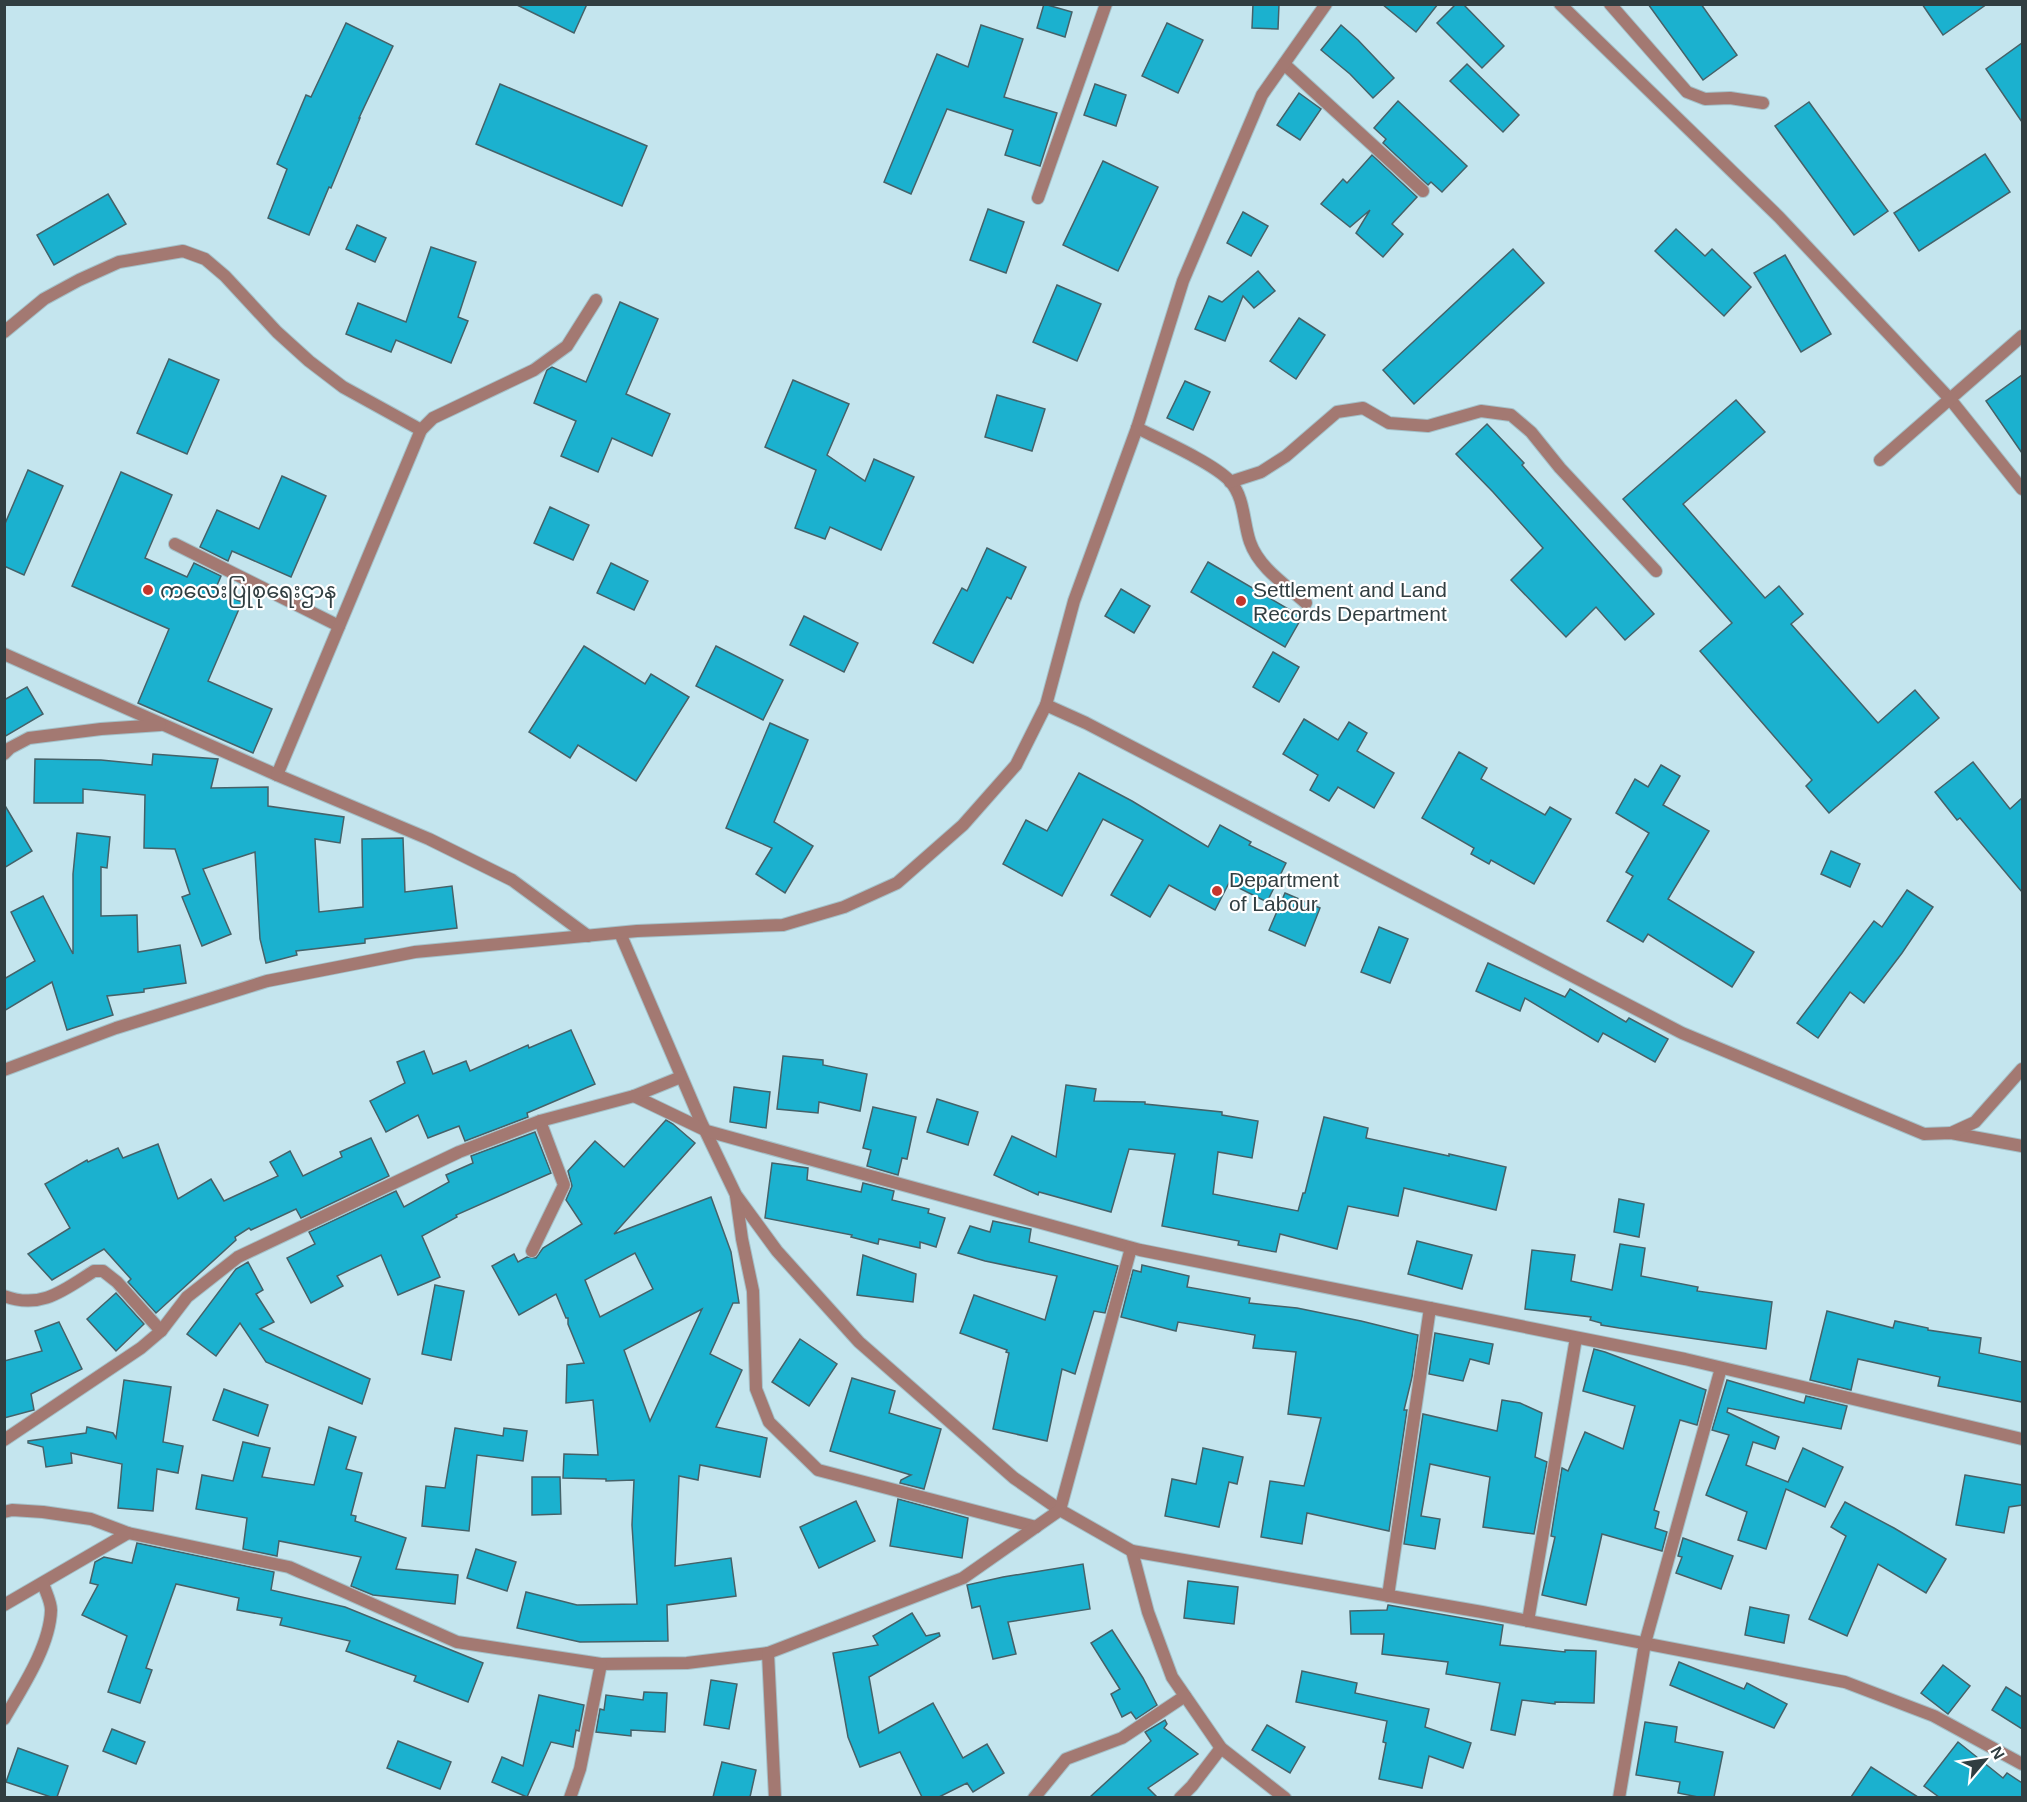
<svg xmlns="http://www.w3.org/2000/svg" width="2027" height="1802" font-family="Arial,'Noto Sans Myanmar',sans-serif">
	<rect width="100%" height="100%" fill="#c4e5ee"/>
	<g fill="#1bb1cf" stroke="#456269" stroke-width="1.5" fill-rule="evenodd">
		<polygon points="515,4 587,4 574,33"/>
		<polygon points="1044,4 1072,12 1065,37 1037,28"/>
		<polygon points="1253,4 1279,4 1278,29 1252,28"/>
		<polygon points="1382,4 1438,4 1416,32"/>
		<polygon points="1456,4 1463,4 1504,46 1482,68 1437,23"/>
		<polygon points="1648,4 1701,4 1737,55 1703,80"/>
		<polygon points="1922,4 1987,4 1943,35"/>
		<polygon points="346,23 393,46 359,118 360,118 331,188 329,187 309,235 268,218 287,169 277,164 306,95 311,97"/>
		<polygon points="1167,23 1203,40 1178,93 1142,76"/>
		<polygon points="981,25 1023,39 1004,97 1057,113 1040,166 1005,155 1013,130 947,109 911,194 884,182 937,54 968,67"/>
		<polygon points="1341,25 1358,40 1394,78 1373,98 1350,74 1321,50"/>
		<polygon points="2022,43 2022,122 1986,69"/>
		<polygon points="1467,64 1519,115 1503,132 1450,81"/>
		<polygon points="500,84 647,146 622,206 476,144"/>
		<polygon points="1095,84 1126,95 1116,126 1084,115"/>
		<polygon points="1299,93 1321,109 1300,140 1277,125"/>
		<polygon points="1398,101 1467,166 1442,192 1431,182 1428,185 1383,143 1386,139 1374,128"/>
		<polygon points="1809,102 1888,211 1854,235 1775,126"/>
		<polygon points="1985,154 2010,192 1919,251 1894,213"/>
		<polygon points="1372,155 1417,197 1392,224 1403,234 1383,257 1356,233 1370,210 1350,227 1321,204 1343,179 1347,183"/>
		<polygon points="1103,161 1158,187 1118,271 1063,245"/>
		<polygon points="108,194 126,224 54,265 37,235"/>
		<polygon points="988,209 1024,222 1006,273 970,260"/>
		<polygon points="1243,212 1268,226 1251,256 1227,243"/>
		<polygon points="357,225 386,238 375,262 346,249"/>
		<polygon points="1676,229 1705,256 1712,249 1751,287 1724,316 1655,251"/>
		<polygon points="431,247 476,262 458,317 468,321 451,363 396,340 391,352 346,334 358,303 406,322"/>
		<polygon points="1513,249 1544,283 1414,404 1383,370"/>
		<polygon points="1785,255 1831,334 1801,352 1754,273"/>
		<polygon points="1258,271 1275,291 1254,308 1243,296 1225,341 1195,329 1209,296 1222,302"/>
		<polygon points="1057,285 1101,304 1077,361 1033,342"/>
		<polygon points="620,302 658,319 626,394 670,414 652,456 612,438 598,472 561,456 576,421 534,403 547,370 552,367 586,382"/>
		<polygon points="1299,318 1325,335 1296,379 1270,361"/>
		<polygon points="169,359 219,380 187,454 137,433"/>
		<polygon points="2022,375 2022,453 1986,401"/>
		<polygon points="793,380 849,404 827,455 865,481 874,459 914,477 881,550 830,527 825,539 795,528 816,470 765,447"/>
		<polygon points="1185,381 1210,392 1193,430 1167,418"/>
		<polygon points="997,395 1045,409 1032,451 985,437"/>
		<polygon points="1736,400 1765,432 1683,504 1765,598 1779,586 1803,614 1791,624 1878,723 1915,690 1939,718 1829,813 1806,786 1812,780 1700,651 1732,623 1623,499"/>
		<polygon points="1487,424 1524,463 1522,465 1654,614 1625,640 1596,607 1566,637 1511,580 1543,548 1493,492 1456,454"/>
		<polygon points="28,470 63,486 24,575 4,566 4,526"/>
		<polygon points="121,472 172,495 145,558 187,577 194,563 221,576 215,590 242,602 208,681 272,709 253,753 138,703 169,629 72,586"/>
		<polygon points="282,476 326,496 291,577 232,551 228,561 200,547 217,510 259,529"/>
		<polygon points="550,507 589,525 573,560 534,543"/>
		<polygon points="987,548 1026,567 1011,599 1007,597 973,663 933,643 962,588 967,591"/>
		<polygon points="1208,562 1302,617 1285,647 1191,592"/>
		<polygon points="611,563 648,581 634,610 597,593"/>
		<polygon points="1121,589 1150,606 1134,633 1105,616"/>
		<polygon points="804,616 858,643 844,672 790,645"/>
		<polygon points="584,646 645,684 651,674 689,697 636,781 578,745 570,758 529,732"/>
		<polygon points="716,646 783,680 763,720 696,686"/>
		<polygon points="1273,652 1299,667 1279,702 1253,687"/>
		<polygon points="27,687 43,714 4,737 4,700"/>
		<polygon points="1304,719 1338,740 1349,722 1367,733 1357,751 1394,773 1374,808 1338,787 1329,801 1310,790 1318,775 1283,754"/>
		<polygon points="770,723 808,740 774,822 813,846 785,893 756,874 772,848 726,828"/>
		<polygon points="1459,752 1487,768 1481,779 1545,815 1550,807 1571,819 1534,884 1491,860 1489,864 1471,854 1474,848 1422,818"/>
		<polygon points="153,754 218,759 211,788 268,787 268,806 344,817 340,843 315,839 319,912 363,907 362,839 403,838 405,892 452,886 457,928 365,939 365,943 296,951 297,955 266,963 260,939 255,852 203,869 231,934 202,946 182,897 190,894 175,849 144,848 145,795 83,789 83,803 34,803 35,759 101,760 152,765"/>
		<polygon points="1973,762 2010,809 2022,798 2022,892 1960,818 1957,820 1935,792"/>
		<polygon points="1661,765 1680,776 1663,805 1709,831 1668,899 1754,952 1732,987 1648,934 1643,942 1607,921 1633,876 1626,872 1649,833 1616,813 1635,779 1648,787"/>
		<polygon points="1079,773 1132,801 1208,847 1220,825 1251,842 1249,845 1286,863 1267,902 1229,883 1215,910 1169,885 1150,917 1111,895 1143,840 1103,819 1062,896 1003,864 1026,820 1047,831"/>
		<polygon points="4,804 32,851 4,868"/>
		<polygon points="77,833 110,837 107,868 101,867 101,916 137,915 138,952 180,945 186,983 144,989 144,992 107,996 113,1015 67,1030 52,982 4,1011 4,979 35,961 11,912 43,896 73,954 73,874"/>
		<polygon points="1831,851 1860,864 1850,887 1821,874"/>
		<polygon points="1907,890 1933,907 1902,953 1864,1003 1850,992 1818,1038 1797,1023 1874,921 1882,927"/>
		<polygon points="1285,893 1320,908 1305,946 1269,930"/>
		<polygon points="1379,927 1408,939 1390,983 1361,972"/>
		<polygon points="1488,963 1565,997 1570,989 1626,1022 1629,1018 1668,1039 1655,1062 1603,1033 1598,1042 1525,998 1520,1011 1476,991"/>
		<polygon points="571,1030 595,1084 527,1113 528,1117 465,1141 459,1126 428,1138 418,1115 386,1132 370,1101 405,1083 397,1062 424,1051 433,1074 466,1061 470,1071 528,1045 529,1048"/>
		<polygon points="783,1056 823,1060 823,1065 867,1074 860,1111 819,1102 818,1113 777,1109"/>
		<polygon points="1066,1085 1096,1089 1094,1101 1145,1102 1145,1104 1222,1112 1222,1115 1258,1121 1252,1158 1218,1152 1213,1194 1298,1211 1303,1193 1305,1193 1324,1117 1368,1128 1366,1138 1449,1156 1449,1154 1506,1167 1496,1210 1404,1188 1398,1216 1348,1206 1337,1249 1280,1234 1276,1252 1238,1245 1239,1241 1162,1226 1175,1154 1129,1149 1111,1212 1039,1192 1038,1195 994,1175 1012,1136 1056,1157"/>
		<polygon points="734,1087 770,1092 766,1128 730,1122"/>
		<polygon points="937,1099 978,1112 968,1145 927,1132"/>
		<polygon points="873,1107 916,1117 907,1159 902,1158 898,1175 867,1166 871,1150 863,1148"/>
		<path d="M666,1120L673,1124L695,1143L614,1234L711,1197L731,1252L739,1303H733L710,1354L742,1370L716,1427L767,1438L760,1477L700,1465L698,1480L679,1476L675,1566L731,1558L736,1596L667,1605L668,1641L580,1642L517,1628L526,1592L577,1605L637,1604L632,1525L634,1480L606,1481V1479L563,1478L564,1454L598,1455L593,1400L566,1403L567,1365L584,1363L568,1324V1318H566L556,1294L519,1315L492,1266L514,1254L518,1262L527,1257L536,1258L543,1248L582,1224L566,1200L572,1186L568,1171L595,1141L624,1167ZM635,1253L653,1289L600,1317L585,1280ZM702,1309L650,1421L624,1350Z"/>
		<polygon points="535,1132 551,1173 456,1215 457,1217 422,1236 440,1277 398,1295 381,1255 337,1276 343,1286 311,1303 287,1258 315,1244 309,1232 396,1191 404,1207 449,1182 446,1175 473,1163 471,1156"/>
		<polygon points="371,1138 389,1176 301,1218 296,1209 251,1230 249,1228 235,1237 236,1240 156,1313 128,1282 131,1279 104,1249 52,1280 28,1254 70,1228 45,1184 87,1160 88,1162 118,1148 123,1158 158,1144 178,1199 211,1179 224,1201 278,1176 270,1162 290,1151 303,1176 342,1157 340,1152"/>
		<polygon points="772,1163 808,1168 807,1180 861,1192 863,1183 894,1191 892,1200 929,1209 928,1213 945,1218 936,1247 920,1242 920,1248 879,1239 878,1244 851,1237 852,1235 765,1218"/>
		<polygon points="1619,1199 1644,1204 1639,1237 1614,1232"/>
		<polygon points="993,1221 1031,1229 1029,1242 1118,1266 1105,1313 1094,1311 1075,1374 1062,1369 1047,1441 993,1429 1009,1353 1006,1352 1007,1350 960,1333 974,1295 1045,1320 1057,1276 985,1261 958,1253 970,1226 990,1232"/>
		<polygon points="1417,1241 1472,1255 1462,1289 1408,1274"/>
		<polygon points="1620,1244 1645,1248 1641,1276 1698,1287 1697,1291 1772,1302 1766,1349 1619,1328 1601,1325 1601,1323 1590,1320 1591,1317 1525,1309 1532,1250 1575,1255 1571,1281 1612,1290"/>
		<polygon points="863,1255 916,1274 913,1302 857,1295"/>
		<polygon points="248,1262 263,1290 256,1294 274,1322 260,1329 370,1379 362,1404 266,1362 240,1323 216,1356 187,1334 236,1269"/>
		<polygon points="1142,1265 1189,1276 1187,1287 1250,1298 1249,1303 1297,1308 1361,1321 1418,1335 1412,1377 1404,1410 1407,1410 1389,1531 1307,1513 1302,1544 1261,1537 1270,1481 1304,1486 1321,1418 1288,1414 1296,1352 1253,1348 1255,1335 1178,1322 1176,1331 1121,1317 1133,1270 1141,1272"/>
		<polygon points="435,1285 464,1291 451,1360 422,1354"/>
		<polygon points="116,1293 144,1324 116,1351 87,1319"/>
		<polygon points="1827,1311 1893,1328 1895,1321 1928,1328 1928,1330 1981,1338 1979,1353 2022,1362 2022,1402 1938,1386 1940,1377 1858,1359 1851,1390 1810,1380"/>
		<polygon points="59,1322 82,1369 31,1394 34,1410 4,1418 4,1361 42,1351 35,1331"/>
		<polygon points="1435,1333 1493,1344 1489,1364 1470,1359 1463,1381 1429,1374"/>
		<polygon points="800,1339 837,1364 809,1406 772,1382"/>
		<polygon points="1594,1349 1605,1352 1706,1390 1697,1425 1680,1420 1654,1510 1659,1512 1655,1528 1667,1532 1662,1551 1602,1534 1586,1605 1542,1595 1555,1537 1551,1536 1562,1468 1568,1471 1585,1432 1623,1449 1635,1406 1583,1391"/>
		<polygon points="852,1378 895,1391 889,1413 941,1429 924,1489 900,1483 901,1480 911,1475 830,1451"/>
		<polygon points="124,1380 171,1387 163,1442 183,1446 178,1473 157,1469 153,1511 118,1508 122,1464 71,1453 72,1463 46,1467 43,1447 28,1443 28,1441 86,1433 87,1427 113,1433 116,1438"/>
		<polygon points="1727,1380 1804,1403 1806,1396 1847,1406 1841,1429 1728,1408 1727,1412 1779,1437 1775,1449 1753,1442 1746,1465 1788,1482 1803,1448 1843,1467 1825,1507 1786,1489 1766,1549 1738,1540 1747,1512 1706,1495 1729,1435 1712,1430"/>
		<polygon points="224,1389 268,1405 258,1436 213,1420"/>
		<polygon points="1502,1400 1520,1403 1542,1413 1535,1457 1547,1462 1534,1534 1483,1527 1490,1477 1430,1464 1421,1516 1440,1519 1435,1549 1404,1544 1423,1414 1497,1431"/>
		<polygon points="329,1427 356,1437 346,1469 362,1473 351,1515 356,1516 355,1521 406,1538 396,1569 458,1575 455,1604 373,1595 351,1586 361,1557 279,1541 277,1556 243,1549 247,1518 196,1509 202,1475 233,1481 243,1442 270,1448 262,1477 314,1485"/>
		<polygon points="455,1428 503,1436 504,1428 527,1431 523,1461 477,1455 469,1531 422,1526 426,1486 445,1488"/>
		<polygon points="1203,1448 1243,1457 1237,1484 1229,1482 1219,1527 1165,1516 1172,1479 1196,1484"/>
		<polygon points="1965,1475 2022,1485 2022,1505 2009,1507 2004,1533 1956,1525"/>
		<polygon points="532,1477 560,1477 561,1514 532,1515"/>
		<polygon points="898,1499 968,1518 962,1558 890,1546"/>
		<polygon points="856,1501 875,1541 819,1568 800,1527"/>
		<polygon points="1845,1502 1894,1528 1946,1559 1926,1593 1878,1564 1847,1636 1809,1619 1846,1536 1831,1527"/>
		<polygon points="1683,1538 1733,1556 1721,1589 1676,1573 1682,1557 1678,1556"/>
		<polygon points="137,1543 274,1572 271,1590 345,1607 483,1663 468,1702 414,1681 416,1676 346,1651 350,1641 280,1625 282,1618 237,1610 239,1598 176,1584 146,1668 152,1670 140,1703 108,1692 127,1636 82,1615 98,1585 90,1583 95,1562 104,1557 132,1563"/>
		<polygon points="476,1549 516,1562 507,1591 467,1578"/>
		<polygon points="1083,1564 1090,1609 1008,1622 1016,1654 993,1659 980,1606 972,1608 967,1585 1003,1577"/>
		<polygon points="1188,1581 1238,1587 1234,1624 1184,1618"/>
		<polygon points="1388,1605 1503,1625 1500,1645 1565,1652 1565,1650 1596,1651 1594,1703 1555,1702 1555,1704 1522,1700 1515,1735 1491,1730 1500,1683 1446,1674 1448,1662 1382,1654 1384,1634 1351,1634 1350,1611 1387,1610"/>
		<polygon points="1750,1607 1789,1615 1784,1643 1745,1635"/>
		<polygon points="912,1613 926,1636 939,1633 940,1636 869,1677 879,1733 933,1703 963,1758 987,1744 1004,1773 973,1792 967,1783 939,1797 922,1797 900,1752 860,1767 848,1737 833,1653 878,1645 873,1636"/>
		<polygon points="1112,1630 1143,1678 1157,1705 1136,1719 1131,1712 1122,1717 1111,1694 1120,1689 1091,1643"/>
		<polygon points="1679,1662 1744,1689 1747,1683 1787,1704 1774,1728 1670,1685"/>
		<polygon points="1943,1665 1970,1686 1948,1714 1921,1693"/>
		<polygon points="1302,1671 1357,1683 1355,1693 1429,1709 1425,1727 1471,1743 1463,1768 1429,1756 1422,1788 1379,1779 1386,1743 1383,1742 1387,1721 1296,1702"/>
		<polygon points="711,1680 737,1684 729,1729 704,1725"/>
		<polygon points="2006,1687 2022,1697 2022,1729 1992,1710"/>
		<polygon points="644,1692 667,1693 665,1732 631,1730 631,1736 596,1732 600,1709 604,1710 606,1695 643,1700"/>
		<polygon points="539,1695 584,1705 579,1731 576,1730 573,1747 551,1742 527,1797 492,1782 502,1757 523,1766"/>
		<polygon points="1165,1720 1167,1724 1164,1728 1198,1754 1148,1788 1157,1797 1090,1797 1151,1741 1145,1732"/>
		<polygon points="1645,1722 1677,1727 1675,1742 1723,1752 1714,1797 1698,1797 1678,1793 1680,1782 1636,1775"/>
		<polygon points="1267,1725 1305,1747 1290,1773 1252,1750"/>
		<polygon points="112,1729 145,1742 136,1764 103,1751"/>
		<polygon points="398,1741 451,1762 440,1789 387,1768"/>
		<polygon points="1958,1742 2003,1778 2007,1773 2022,1783 2022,1797 1939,1797 1924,1786"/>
		<polygon points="18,1748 68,1766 57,1797 51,1797 6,1782"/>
		<polygon points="722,1762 756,1770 750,1797 713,1797"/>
		<polygon points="1871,1767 1918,1797 1851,1797"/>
	</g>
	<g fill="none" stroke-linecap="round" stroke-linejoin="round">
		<g stroke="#a4c0c8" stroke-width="14">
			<g id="lane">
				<polyline points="1610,4 1687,92 1705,99 1730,98 1763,103"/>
				<polyline points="4,332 44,299 79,280 119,262 183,251 205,259 225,276 277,332 309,361 343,387 421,430"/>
				<path d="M1137,428C1161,440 1213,463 1230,481C1245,498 1243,522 1250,542C1259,568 1286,585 1306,603"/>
				<polyline points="1230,482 1261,472 1286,456 1337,412 1363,408 1389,423 1428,426 1481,411 1511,415 1531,432 1560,468 1656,571"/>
				<polyline points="1388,1596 1430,1308"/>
			</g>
		</g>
		<g stroke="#a4c0c8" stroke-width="14">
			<g id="street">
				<polyline points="1560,4 1779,217 1950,399 2022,489"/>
				<polyline points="1284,64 1423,191"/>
				<polyline points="1038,198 1106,4"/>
				<polyline points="1880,460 2022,336"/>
				<polyline points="175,544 339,626"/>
				<polyline points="4,654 277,775 429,839 512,880 588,936"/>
				<polyline points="1046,705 1086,723 1682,1033 1924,1134 1951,1133 2022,1146"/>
				<polyline points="4,754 10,748 29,738 101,729 160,725"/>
				<polyline points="277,775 421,430 433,418 534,370 567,346 596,300"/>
				<polyline points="620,933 701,1122 736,1195 777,1251 859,1342 1014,1478 1060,1510 1132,1551 1482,1612 1845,1682 1934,1716 2022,1764"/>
				<polyline points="4,1070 116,1028 267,981 415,952 637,931 783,925 844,907 897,883 963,825 1016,765 1046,705 1074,601 1137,428 1183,281 1262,95 1326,4"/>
				<polyline points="634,1096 707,1131 1140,1250 1685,1359 2022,1439"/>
				<polyline points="1951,1133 1975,1122 2022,1069"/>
				<polyline points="736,1196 742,1239 753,1291 756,1389 769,1422 818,1470 1036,1527"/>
				<polyline points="532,1251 564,1185 540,1121"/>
				<path d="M4,1296C41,1310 64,1290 94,1271H103L117,1282L161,1331"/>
				<polyline points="4,1440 141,1348 161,1331 187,1297 238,1257 459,1152 540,1121 634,1096 681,1077"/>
				<polyline points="4,1512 12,1510 43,1512 91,1519 128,1533 289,1567 457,1642 601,1664 687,1663 768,1653 963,1578 1060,1510 1131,1248"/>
				<polyline points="1132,1551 1148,1612 1172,1677 1221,1748 1285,1798"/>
				<polyline points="4,1605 128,1533"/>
				<polyline points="1528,1621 1576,1338"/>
				<polyline points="768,1653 775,1798"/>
				<path d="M4,1719C22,1688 50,1646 51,1610C51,1601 45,1591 43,1583"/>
				<polyline points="570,1798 580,1769 601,1664"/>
				<polyline points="1034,1798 1066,1759 1122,1738 1185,1696"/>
				<polyline points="1180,1798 1192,1786 1221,1748"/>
				<polyline points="1619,1798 1645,1643 1721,1368"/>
			</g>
		</g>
		<use href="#lane" stroke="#a37972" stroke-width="12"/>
		<use href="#street" stroke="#a37972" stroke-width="12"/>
	</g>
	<g fill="#c4362d" stroke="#fff" stroke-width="2">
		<circle cx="148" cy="590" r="6"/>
		<circle cx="1241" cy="601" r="6"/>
		<circle cx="1217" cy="891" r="6"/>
	</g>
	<g text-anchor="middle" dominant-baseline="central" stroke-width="4.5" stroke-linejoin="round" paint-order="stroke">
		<g font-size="21" fill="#313e41" stroke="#fff" text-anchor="start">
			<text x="1253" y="589">Settlement and Land<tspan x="1253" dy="24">Records Department</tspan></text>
			<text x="160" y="590">ကလေးပြုစုရေးဌာန</text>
			<text x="1229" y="879">Department<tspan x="1229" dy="24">of Labour</tspan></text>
		</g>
	</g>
	<rect width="2027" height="1802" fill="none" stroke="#313e41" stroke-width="12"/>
	<g transform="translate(1985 1760) rotate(61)" stroke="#ffffff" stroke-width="4.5" paint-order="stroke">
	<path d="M0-4.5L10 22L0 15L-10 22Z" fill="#313e41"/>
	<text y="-9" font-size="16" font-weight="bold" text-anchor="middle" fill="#313e41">N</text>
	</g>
</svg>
